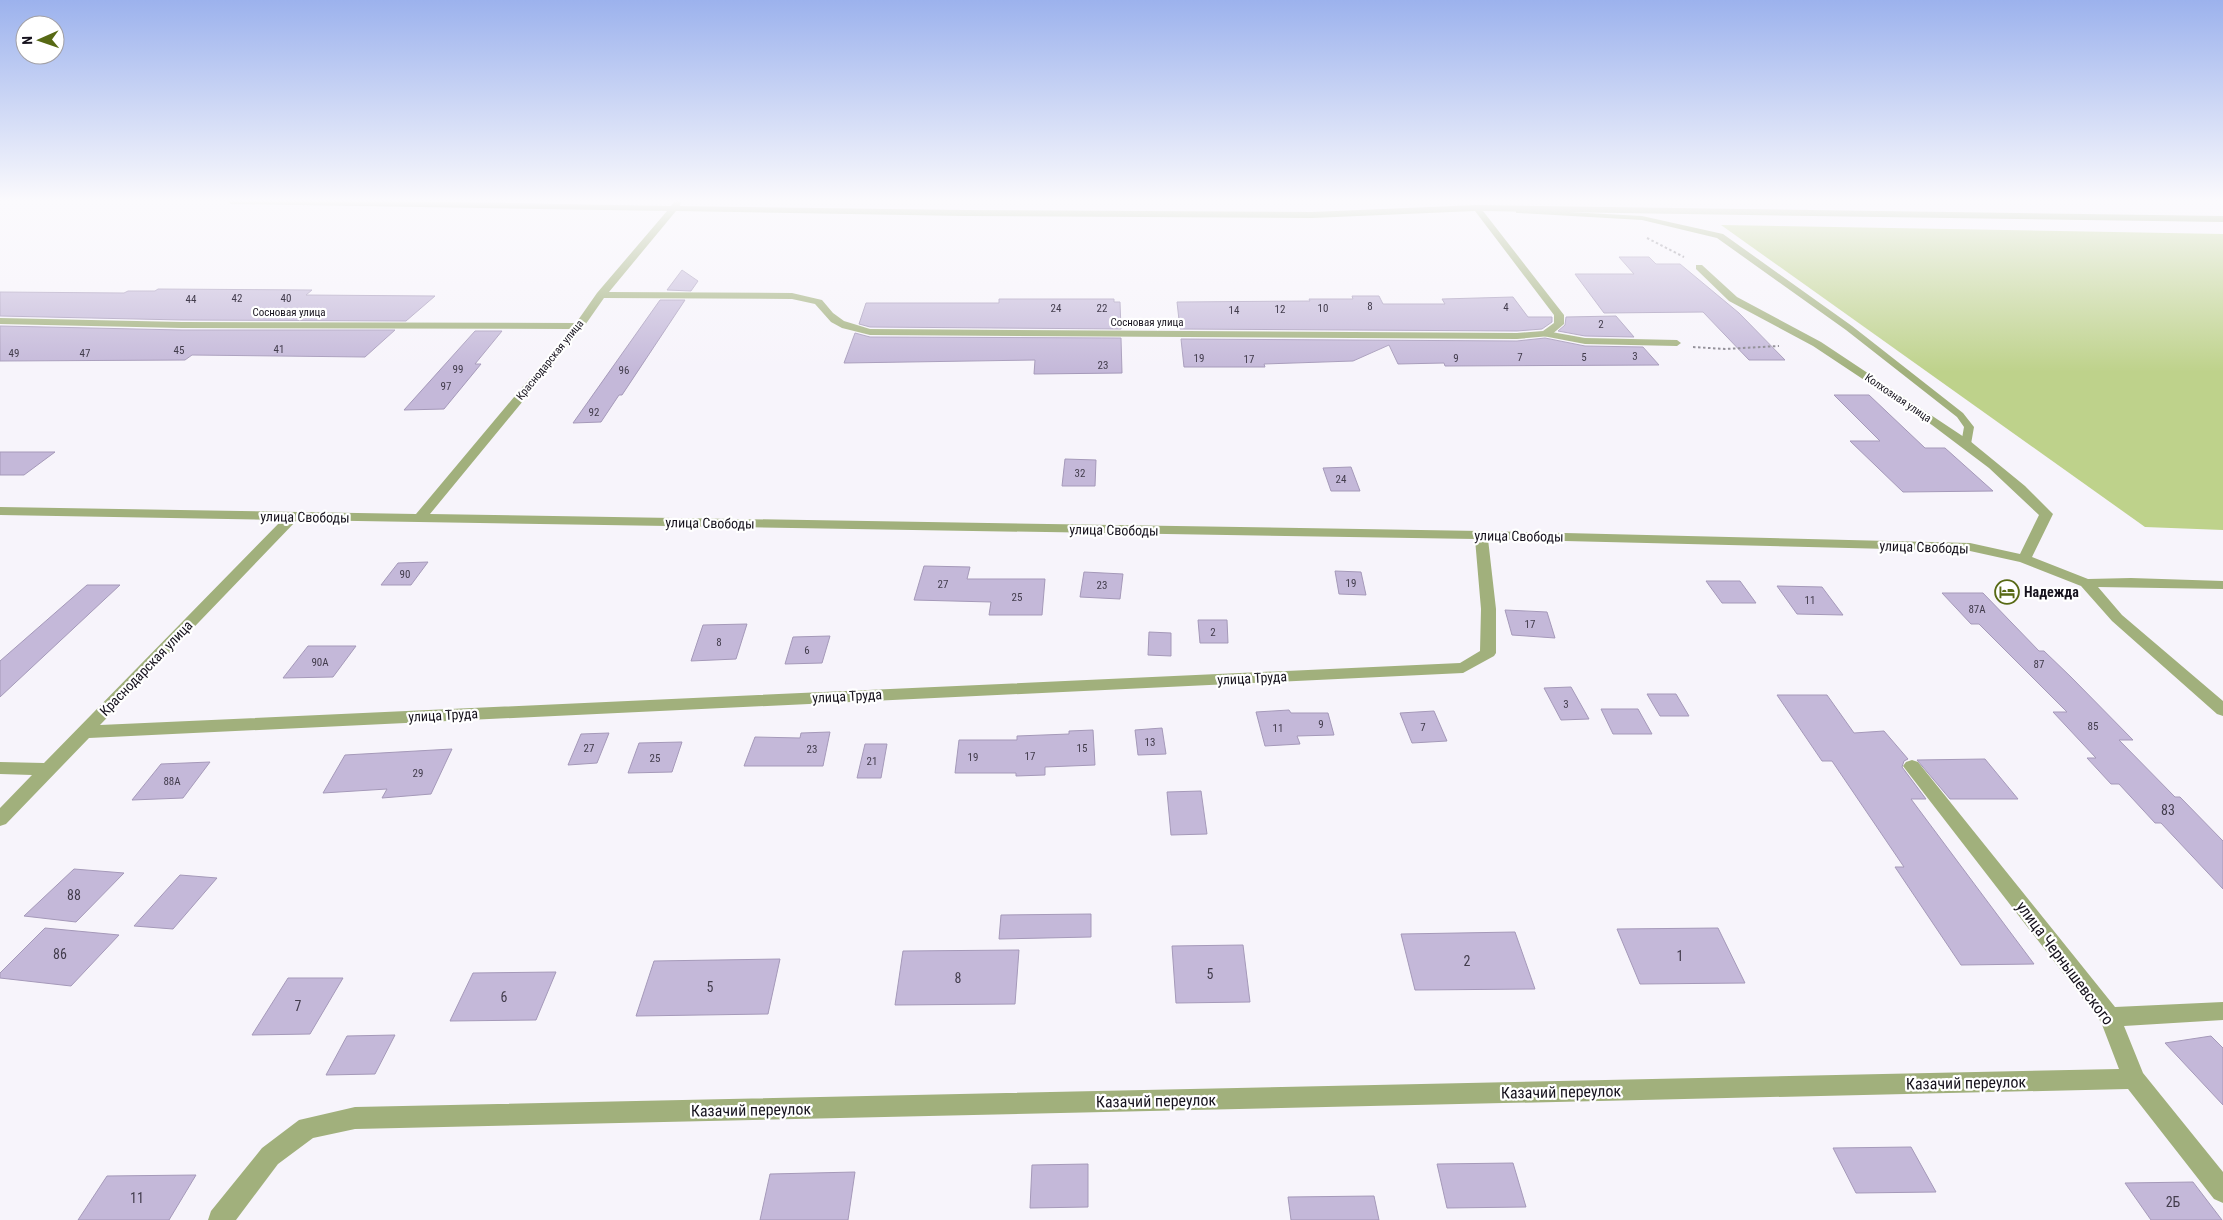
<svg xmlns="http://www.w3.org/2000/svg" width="2223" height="1220" font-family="'Roboto Condensed',sans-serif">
	<rect width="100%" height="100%" fill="#f7f4fb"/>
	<polygon fill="#bed28b" points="1721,225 2223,234 2223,530 2145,527"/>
	<g fill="#c4b8d9" stroke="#a599b9">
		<polygon points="1619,257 1649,257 1656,264 1680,264 1739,313 1785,360 1749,360 1703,312 1604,313 1575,274 1634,274"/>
		<polygon points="682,270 698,281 691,291 667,290"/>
		<polygon points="158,289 312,290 306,295 435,296 406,321 182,320 0,316 0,292 124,293 128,291 155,291"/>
		<polygon points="1352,296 1379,296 1383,304 1445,304 1442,299 1513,297 1528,317 1552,317 1552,322 1542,329 1517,331 1180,329 1177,302 1310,301 1309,299 1353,299"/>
		<polygon points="999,299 1114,299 1114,302 1120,302 1121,329 870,327 859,324 866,303 999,303"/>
		<polygon points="660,300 685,300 622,395 619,395 601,422 573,423"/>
		<polygon points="1616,316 1634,337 1585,336 1558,331 1565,325 1566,317"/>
		<polygon points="0,326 182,330 395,330 365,357 192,355 185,360 0,361"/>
		<polygon points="475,331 502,331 475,364 481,364 444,409 404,410"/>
		<polygon points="855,333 870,337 1121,338 1122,373 1034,374 1035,360 844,363"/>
		<polygon points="1545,338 1585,346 1643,347 1659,365 1445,366 1444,363 1398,364 1389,345 1353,361 1264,364 1265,367 1184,367 1181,339 1517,341"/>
		<polygon points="1834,395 1869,395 1925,448 1945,448 1993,491 1903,492 1850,441 1880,441"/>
		<polygon points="0,452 55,452 24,475 0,475"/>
		<polygon points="1065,459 1096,460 1095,486 1062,486"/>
		<polygon points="1351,467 1360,491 1331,491 1323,468"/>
		<polygon points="428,562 411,585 381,585 398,563"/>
		<polygon points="924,566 970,567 967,579 1045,579 1042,615 989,615 991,602 914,600"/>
		<polygon points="1335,571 1361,572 1366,595 1339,594"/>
		<polygon points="1084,572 1123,574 1120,599 1080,597"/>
		<polygon points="1706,581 1740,581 1756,603 1722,603"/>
		<polygon points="87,585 120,585 0,697 0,661"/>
		<polygon points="1777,586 1822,587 1843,615 1797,614"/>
		<polygon points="1942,593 1983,593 2039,651 2044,651 2071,677 2133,740 2119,740 2175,797 2180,797 2223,841 2223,889 2161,823 2155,823 2119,784 2111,784 2087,758 2096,758 2053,712 2067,712 1979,624 1971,624"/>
		<polygon points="1505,610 1547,612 1555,638 1512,635"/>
		<polygon points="1198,620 1227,620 1228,643 1200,643"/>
		<polygon points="747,624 736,659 691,661 703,625"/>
		<polygon points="1149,632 1171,633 1171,656 1148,655"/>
		<polygon points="830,636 822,663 785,664 793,637"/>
		<polygon points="308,646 356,646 333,677 283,678"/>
		<polygon points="1571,687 1589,719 1561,720 1544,688"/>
		<polygon points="1647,694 1676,694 1689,716 1660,716"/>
		<polygon points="1777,695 1827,695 1854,733 1884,731 1908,759 1904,761 1902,767 1926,799 1911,799 2034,964 1961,965 1895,867 1904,867 1832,761 1822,761"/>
		<polygon points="1601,709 1638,709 1652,734 1613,734"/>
		<polygon points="1289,710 1291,713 1328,713 1334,735 1297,736 1300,744 1265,746 1256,712"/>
		<polygon points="1434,711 1447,741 1412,743 1400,713"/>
		<polygon points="1162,728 1166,754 1138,755 1135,730"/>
		<polygon points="1093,730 1095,765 1045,767 1045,775 1016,776 1016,773 955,773 959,740 1017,740 1017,736 1069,734 1069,731"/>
		<polygon points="830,732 823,766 744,766 755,737 800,738 801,733"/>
		<polygon points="609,733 597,763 568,765 581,734"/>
		<polygon points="682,742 672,772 628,773 639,743"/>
		<polygon points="865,744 887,744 881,778 857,778"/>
		<polygon points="452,749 431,794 382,798 387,789 323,793 345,755"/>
		<polygon points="1985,759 2018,799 1950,799 1917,760"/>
		<polygon points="210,762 183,798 132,800 161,764"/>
		<polygon points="1201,791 1207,834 1171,835 1167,792"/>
		<polygon points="74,869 124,873 76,922 24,916"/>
		<polygon points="180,875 217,878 173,929 134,926"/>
		<polygon points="1091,914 1091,937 999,939 1001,915"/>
		<polygon points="45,928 119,935 71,986 0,978 0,973"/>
		<polygon points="1718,928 1745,983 1640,984 1617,929"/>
		<polygon points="1515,932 1535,989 1415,990 1401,934"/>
		<polygon points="1243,945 1250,1002 1176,1003 1172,946"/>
		<polygon points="1019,950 1015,1004 895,1005 903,951"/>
		<polygon points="780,959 768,1014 636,1016 654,961"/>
		<polygon points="556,972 536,1020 450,1021 473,973"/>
		<polygon points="288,978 343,978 310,1034 252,1035"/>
		<polygon points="395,1035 375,1074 326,1075 347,1036"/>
		<polygon points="2211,1036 2223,1048 2223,1105 2165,1043"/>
		<polygon points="1911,1147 1936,1192 1856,1193 1833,1148"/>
		<polygon points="1513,1163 1526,1207 1447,1208 1437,1164"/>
		<polygon points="1088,1164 1088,1207 1030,1208 1032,1165"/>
		<polygon points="855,1172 848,1220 760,1220 770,1174"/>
		<polygon points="196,1175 169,1220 78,1220 107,1176"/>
		<polygon points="2193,1182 2222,1220 2151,1220 2125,1183"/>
		<polygon points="1374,1196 1379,1220 1291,1220 1288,1197"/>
	</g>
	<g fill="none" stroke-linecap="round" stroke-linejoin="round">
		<g stroke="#84818a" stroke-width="2" stroke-dasharray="2.5 2.5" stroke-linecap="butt">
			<polyline points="1647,238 1684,257"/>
			<polyline points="1693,347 1725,349 1779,346"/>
		</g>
		<g fill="#a1b07c" fill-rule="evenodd">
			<polygon points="1516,209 1642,216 1723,234 1852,326 1963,413 1974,427 1971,444 1966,447 1961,444 1964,427 1957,417 1846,330 1717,238 1642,220 1519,213 1516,213"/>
			<polygon points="1546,331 1585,338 1677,340 1681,343 1677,346 1585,344 1543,336 1542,334"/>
		</g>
		<g fill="#a1b07c" fill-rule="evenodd">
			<path d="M227,201H404L671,206L675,201H681L680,206L965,210L1312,212L1477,205L2223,216V222L1483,211L1564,315V324L1550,336L1517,339L870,335L842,328L831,322L815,304L792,299L604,298L583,328L430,514L1481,531L1970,543L2020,554L2039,515L1989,468L1932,425L1813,346L1729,301L1696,269V265H1702L1737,297L1821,342L1970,441L2025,486L2053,514L2032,557L2088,579L2131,578L2223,581V589L2098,587L2122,615L2223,701V716L2217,714L2112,621L2081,586L2020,562L1970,551L1488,539L1496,609V653L1494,656L1463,673L89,738L6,824L0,826V808L32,775L0,774V762L44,763L282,520L0,515V507L416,514L571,329L182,328L0,324V318L182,322L576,323L597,293L667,211L231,204ZM676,211L965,216L1312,218L1475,211L1554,315V323L1543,331L1517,333L870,329L844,321L833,313L822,300L792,293L609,292ZM297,520L1475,539L1481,609L1480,651L1460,663L100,725Z"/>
			<polygon points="1912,760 1918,762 2115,1007 2223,1002 2223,1020 2124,1026 2143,1073 2223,1172 2223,1203 2214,1199 2128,1089 355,1129 313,1138 278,1164 236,1220 208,1220 211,1211 262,1148 299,1120 355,1107 2119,1069 2101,1022 1906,770 1903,766 1906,762"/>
		</g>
	</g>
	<linearGradient id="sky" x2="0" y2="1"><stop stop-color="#9cb2ed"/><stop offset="0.54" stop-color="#fbfafd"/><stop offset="1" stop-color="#fbfafd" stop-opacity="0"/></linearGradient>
	<rect width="2223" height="372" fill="url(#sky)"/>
	<defs>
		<g id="hotel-ring" transform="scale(1.25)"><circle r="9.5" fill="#fff" stroke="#576914" stroke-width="1.5"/><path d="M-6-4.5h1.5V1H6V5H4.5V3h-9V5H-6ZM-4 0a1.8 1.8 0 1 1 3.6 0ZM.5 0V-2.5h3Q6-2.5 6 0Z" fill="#576914"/></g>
	</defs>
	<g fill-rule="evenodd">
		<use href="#hotel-ring" x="2007" y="592"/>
	</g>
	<g text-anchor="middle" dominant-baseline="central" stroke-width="4.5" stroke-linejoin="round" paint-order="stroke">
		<g font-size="11" fill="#423c4c">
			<text x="237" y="298">42</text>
			<text x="286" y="298">40</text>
			<text x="191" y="299">44</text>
			<text x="1370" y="306">8</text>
			<text x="1506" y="307">4</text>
			<text x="1056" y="308">24</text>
			<text x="1102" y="308">22</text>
			<text x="1323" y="308">10</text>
			<text x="1280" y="309">12</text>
			<text x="1234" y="310">14</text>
			<text x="1601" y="324">2</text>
			<text x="279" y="349">41</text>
			<text x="179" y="350">45</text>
			<text x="14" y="353">49</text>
			<text x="85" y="353">47</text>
			<text x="1635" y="356">3</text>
			<text x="1520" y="357">7</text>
			<text x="1584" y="357">5</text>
			<text x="1199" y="358">19</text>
			<text x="1456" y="358">9</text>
			<text x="1249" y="359">17</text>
			<text x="1103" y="365">23</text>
			<text x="458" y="369">99</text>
			<text x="624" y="370">96</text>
			<text x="446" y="386">97</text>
			<text x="594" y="412">92</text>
			<text x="1080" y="473">32</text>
			<text x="1341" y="479">24</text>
			<text x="405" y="574">90</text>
			<text x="1351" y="583">19</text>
			<text x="943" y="584">27</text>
			<text x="1102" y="585">23</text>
			<text x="1017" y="597">25</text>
			<text x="1810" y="600">11</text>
			<text x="1977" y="609">87А</text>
			<text x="1530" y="624">17</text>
			<text x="1213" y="632">2</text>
			<text x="719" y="642">8</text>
			<text x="807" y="650">6</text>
			<text x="320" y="662">90А</text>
			<text x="2039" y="664">87</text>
			<text x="1566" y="704">3</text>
			<text x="1321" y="724">9</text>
			<text x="2093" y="726">85</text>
			<text x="1423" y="727">7</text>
			<text x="1278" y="728">11</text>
			<text x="1150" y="742">13</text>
			<text x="589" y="748">27</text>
			<text x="1082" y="748">15</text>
			<text x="812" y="749">23</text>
			<text x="1030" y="756">17</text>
			<text x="973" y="757">19</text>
			<text x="655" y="758">25</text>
			<text x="872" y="761">21</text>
			<text x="418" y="773">29</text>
			<text x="172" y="781">88А</text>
		</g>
		<g font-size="11" fill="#16121d" stroke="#fff">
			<text x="289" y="312">Сосновая улица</text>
			<text x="1147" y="322">Сосновая улица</text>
			<text transform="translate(550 360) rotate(-51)">Краснодарская улица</text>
			<text transform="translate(1898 398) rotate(34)">Колхозная улица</text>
		</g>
		<g font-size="14" fill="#16121d" stroke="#fff">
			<text transform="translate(305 517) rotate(1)">улица Свободы</text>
			<text transform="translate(710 523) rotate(1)">улица Свободы</text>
			<text transform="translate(1114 530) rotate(1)">улица Свободы</text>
			<text transform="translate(1519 536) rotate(1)">улица Свободы</text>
			<text transform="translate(1924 547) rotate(2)">улица Свободы</text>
			<text transform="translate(146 668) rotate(-46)">Краснодарская улица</text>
			<text transform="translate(1252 678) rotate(-3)">улица Труда</text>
			<text transform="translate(847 696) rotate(-3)">улица Труда</text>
			<text transform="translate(443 715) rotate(-3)">улица Труда</text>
		</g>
		<g font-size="14" font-weight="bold" fill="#16121d" stroke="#fff" text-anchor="start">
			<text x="2024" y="592">Надежда</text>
		</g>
		<g font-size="14" fill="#423c4c">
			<text x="2168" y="810">83</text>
			<text x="74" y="895">88</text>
			<text x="60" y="954">86</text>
			<text x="1680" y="956">1</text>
			<text x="1467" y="961">2</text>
			<text x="1210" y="974">5</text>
			<text x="958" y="978">8</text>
			<text x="710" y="987">5</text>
			<text x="504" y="997">6</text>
			<text x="298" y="1006">7</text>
			<text x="137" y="1198">11</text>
			<text x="2173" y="1202">2Б</text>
		</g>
		<g font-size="16" fill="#16121d" stroke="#fff">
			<text transform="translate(2065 963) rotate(53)">улица Чернышевского</text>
			<text transform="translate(1966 1083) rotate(-1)">Казачий переулок</text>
			<text transform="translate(1561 1092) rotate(-1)">Казачий переулок</text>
			<text transform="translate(1156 1101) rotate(-1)">Казачий переулок</text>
			<text transform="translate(751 1110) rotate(-1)">Казачий переулок</text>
		</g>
	</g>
	<g transform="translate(40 40) rotate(268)"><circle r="24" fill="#ffffff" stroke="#a2a0a5"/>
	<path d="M0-4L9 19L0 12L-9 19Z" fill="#576914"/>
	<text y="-8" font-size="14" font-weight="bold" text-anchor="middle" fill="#16121d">N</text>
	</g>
</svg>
